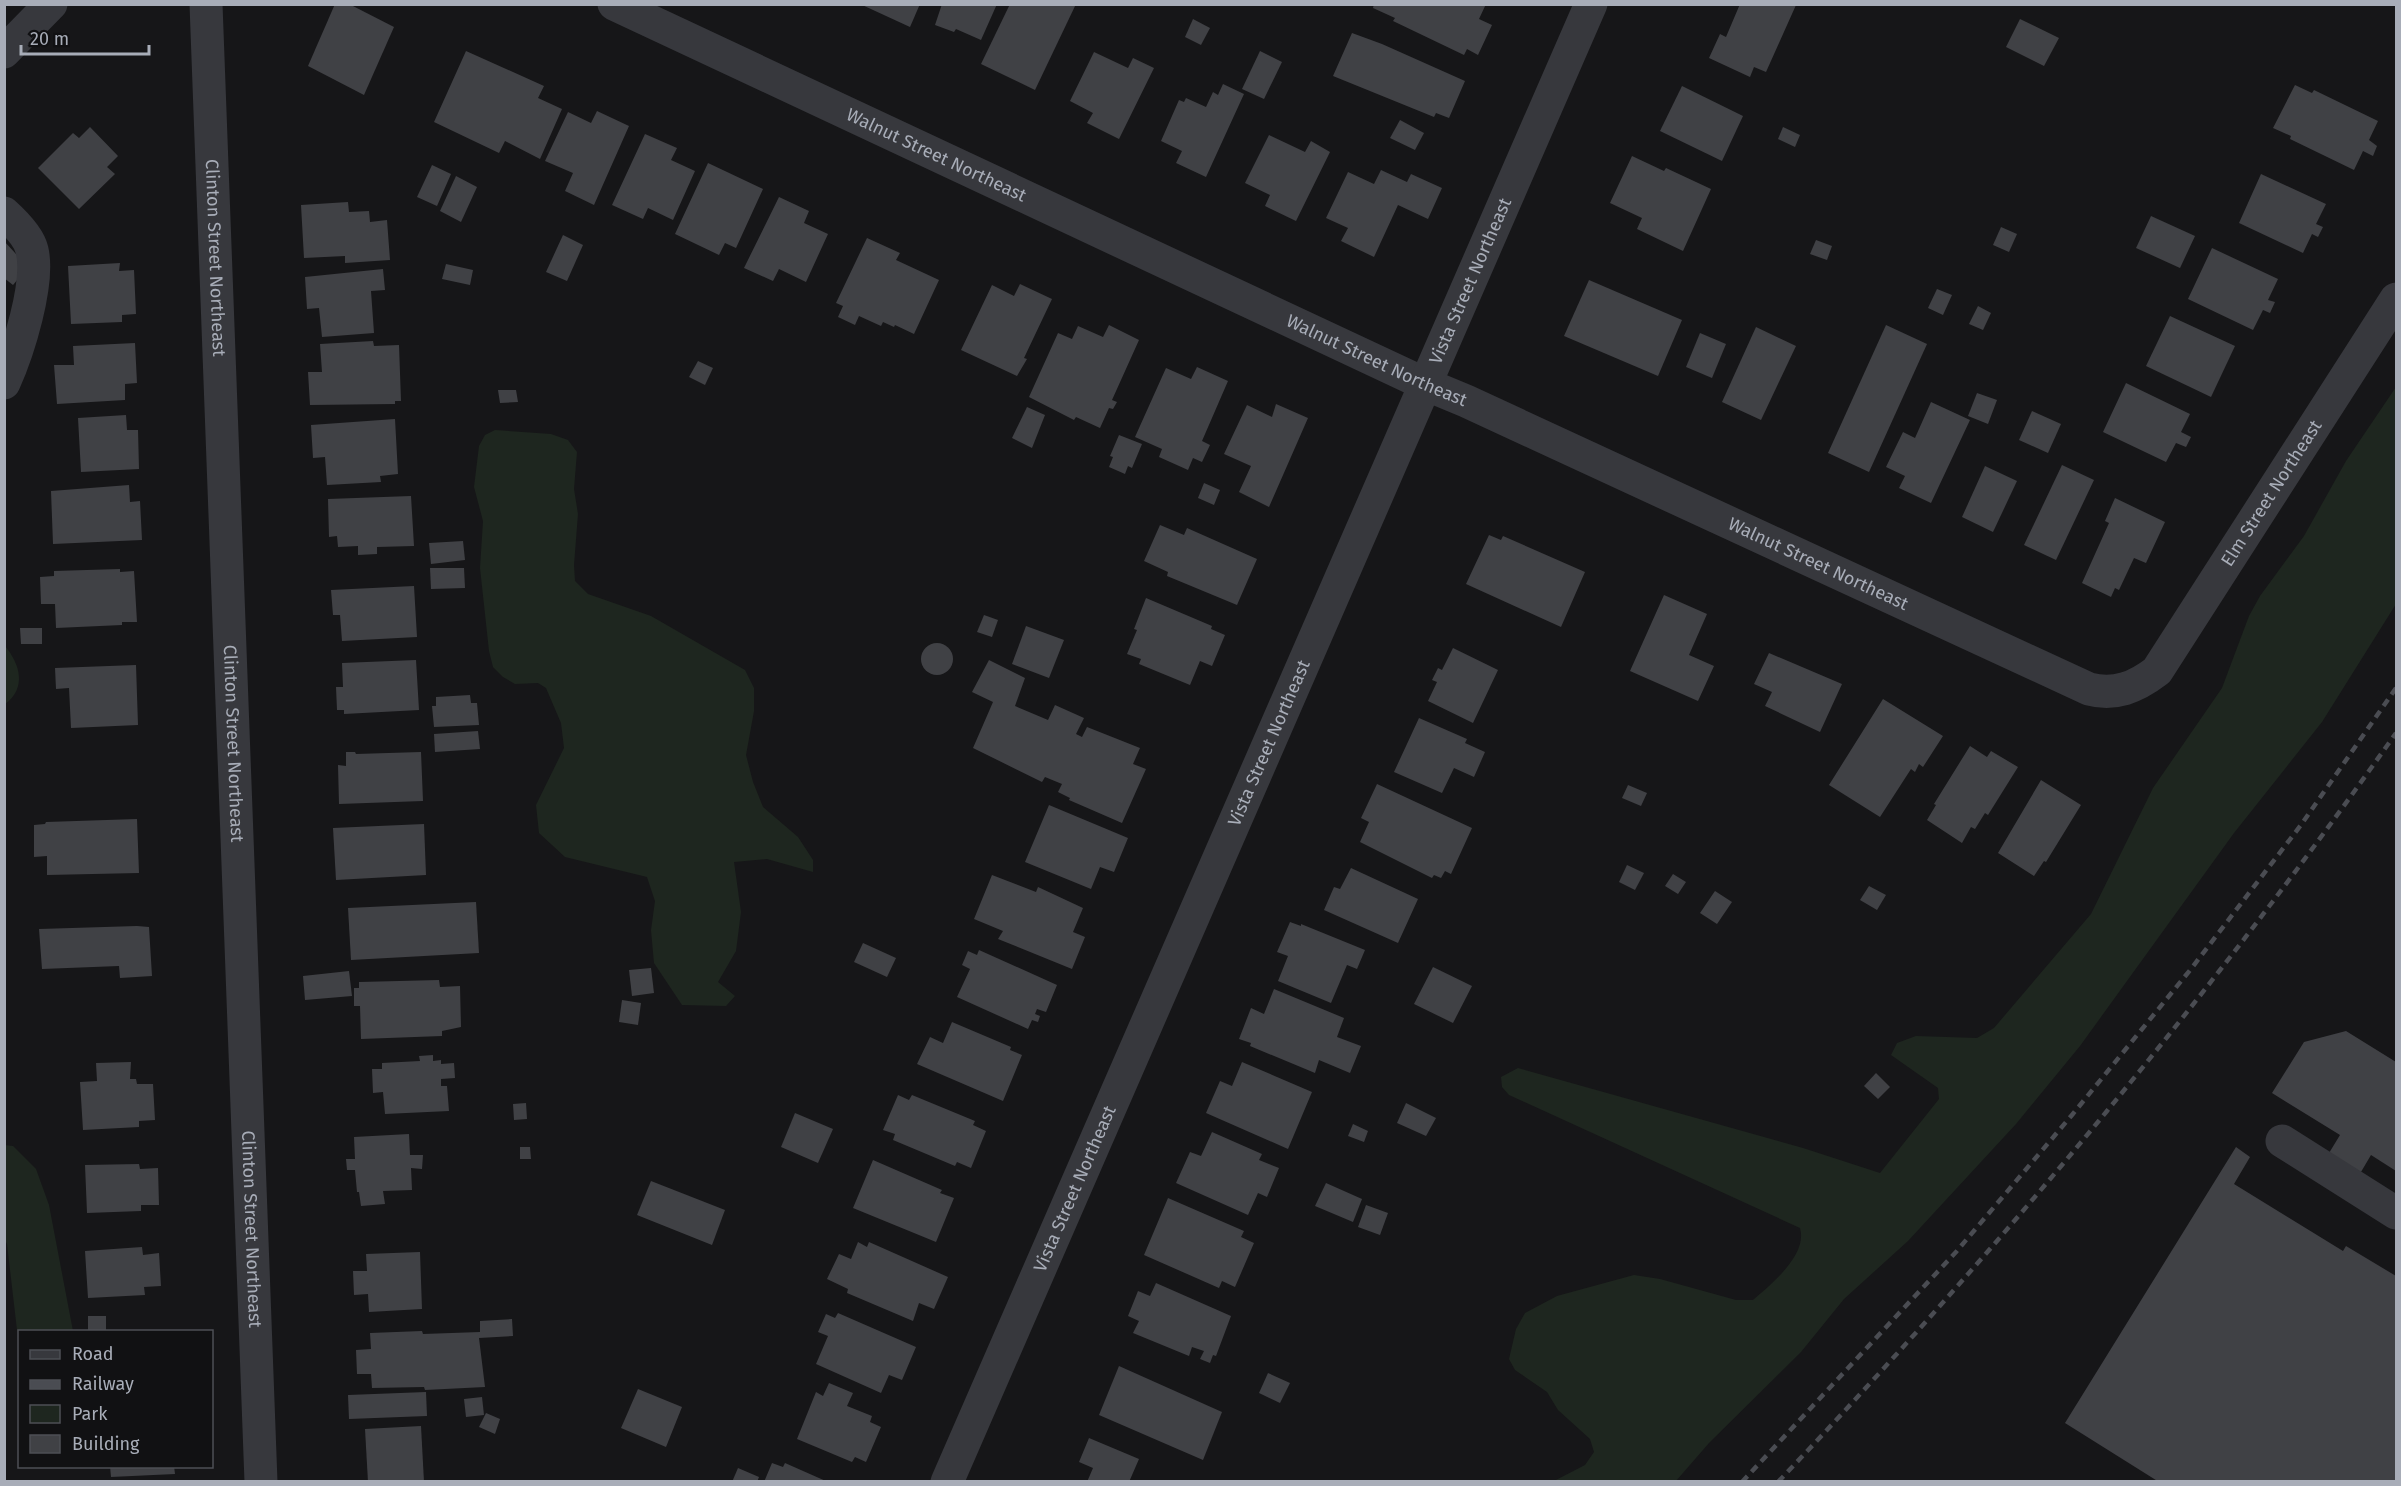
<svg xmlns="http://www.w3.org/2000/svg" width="2401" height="1486" font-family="'Fira Sans',sans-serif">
	<rect width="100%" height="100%" fill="#161618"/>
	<g fill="#1e261f">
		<path d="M2396,387V604L2322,722L2234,833L2080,1046L2016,1124L1908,1241L1844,1299L1801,1352L1709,1443L1676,1481H1554L1585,1465L1594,1452L1590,1439L1558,1410L1547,1392L1515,1370L1509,1359L1516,1329L1525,1313L1557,1296L1634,1275L1660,1279L1736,1300H1753C1771,1284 1808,1255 1800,1228L1509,1095L1502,1087L1501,1077L1518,1068L1803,1148L1880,1173L1939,1099L1938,1088L1891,1055L1897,1043L1916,1036L1977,1038L1994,1028L2091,914L2153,788L2222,688L2249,616L2260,596L2304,536L2346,461Z"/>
		<polygon points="495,430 551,434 568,440 577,452 574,489 578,514 574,565 575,581 588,594 651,616 745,670 754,688 754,711 746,755 753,782 763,807 798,837 813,860 813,872 767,859 734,862 741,912 736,951 718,982 735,996 726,1006 682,1005 654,963 651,930 655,901 647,877 565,857 539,833 536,805 564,748 561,723 546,688 538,683 515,684 503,677 493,667 489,651 480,568 483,521 474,487 479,446 485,435"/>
		<path d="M5,646C20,664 27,688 5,704Z"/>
		<polygon points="4,1145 13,1146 36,1169 49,1205 73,1331 20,1332 19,1335 17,1330 7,1244 5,1240"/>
	</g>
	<g fill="#404145">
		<polygon points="335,4 349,4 394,27 364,95 308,66"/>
		<polygon points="860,4 920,4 910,27"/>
		<polygon points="942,4 997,4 981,40 956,29 954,32 935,25"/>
		<polygon points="1010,4 1076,4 1035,90 981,64"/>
		<polygon points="1374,4 1486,4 1479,19 1492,25 1478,55 1467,49 1464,55 1393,21 1395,18 1373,8"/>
		<polygon points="1740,4 1796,5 1766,72 1754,67 1750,77 1709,58 1720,34 1726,37"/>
		<polygon points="1193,19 1210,28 1201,45 1185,37"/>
		<polygon points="2020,19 2059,38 2044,66 2006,47"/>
		<polygon points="1352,33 1382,44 1465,81 1449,118 1436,113 1434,117 1333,76"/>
		<polygon points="466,51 544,86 538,98 562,109 540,159 505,141 499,153 434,122"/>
		<polygon points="1260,51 1282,62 1264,99 1242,89"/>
		<polygon points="1094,52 1128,68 1133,58 1154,68 1119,139 1087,123 1093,113 1070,101"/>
		<polygon points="1223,84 1244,94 1206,177 1176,163 1182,151 1161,141 1179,100 1184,102 1186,98 1206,107 1213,92 1218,95"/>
		<polygon points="2295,85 2312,93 2314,90 2378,121 2369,140 2377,146 2373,156 2363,151 2354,170 2290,139 2291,136 2273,128"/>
		<polygon points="1682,86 1743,116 1722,161 1660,131"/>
		<polygon points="597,111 629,126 594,205 565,191 573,173 545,161 568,112 591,123"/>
		<polygon points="1400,120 1424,133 1415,150 1390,138"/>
		<polygon points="90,127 118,156 107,167 115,174 79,209 38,168 73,133 79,138"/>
		<polygon points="1783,127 1800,135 1795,147 1778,139"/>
		<polygon points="645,134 677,148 671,160 695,171 673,220 648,208 643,219 612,205"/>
		<polygon points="1269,135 1305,152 1311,141 1330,152 1296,221 1265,206 1270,195 1245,183"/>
		<polygon points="1632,156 1664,171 1666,168 1711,189 1683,251 1637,229 1642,218 1610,203"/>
		<polygon points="708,163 763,189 736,248 725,243 719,255 675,234"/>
		<polygon points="432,165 451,174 437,206 417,197"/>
		<polygon points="1381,170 1407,182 1411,174 1442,188 1428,219 1398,205 1374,257 1341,241 1348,228 1326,218 1348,172 1374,184"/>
		<polygon points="2261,174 2326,204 2316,224 2323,227 2318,237 2312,234 2303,253 2239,223"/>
		<polygon points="456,176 477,187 461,222 440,211"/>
		<polygon points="779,197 809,211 804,223 828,234 806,282 779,269 773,281 744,268"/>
		<polygon points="348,202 349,212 369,211 370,222 387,220 390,260 345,263 345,256 304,258 301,205"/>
		<polygon points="2151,216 2195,236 2180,268 2136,248"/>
		<polygon points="2001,227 2017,234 2009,252 1993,245"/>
		<polygon points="563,235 583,245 567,281 546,272"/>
		<polygon points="867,238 900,253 896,260 939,280 914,334 895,325 894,327 883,322 881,326 859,316 855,325 838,317 843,306 836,303"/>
		<polygon points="1816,240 1832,246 1827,260 1810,254"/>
		<polygon points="4,241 28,267 13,285 4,278"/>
		<polygon points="2212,248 2278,279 2268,300 2275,302 2270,313 2263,310 2253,330 2188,299"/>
		<polygon points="120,263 119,271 134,270 136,314 122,315 122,322 71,324 68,266"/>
		<polygon points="446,264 473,270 470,285 442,279"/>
		<polygon points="383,269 385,290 371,291 374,333 322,337 319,308 307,309 305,277"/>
		<polygon points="1589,280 1682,320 1658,376 1564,336"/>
		<polygon points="1020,284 1052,299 1024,358 1027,359 1017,376 961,350 992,285 1014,296"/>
		<polygon points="1937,289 1952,295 1943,315 1928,308"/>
		<polygon points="1978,306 1991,313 1983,330 1969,324"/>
		<polygon points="2170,316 2235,346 2211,397 2146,366"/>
		<polygon points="1109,325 1139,340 1112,400 1117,402 1113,409 1109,408 1100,428 1076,417 1074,420 1029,397 1058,333 1072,339 1078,326 1103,337"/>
		<polygon points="1886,325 1927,344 1869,472 1828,453"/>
		<polygon points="1756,327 1796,346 1761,420 1722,402"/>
		<polygon points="1700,333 1726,344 1712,378 1686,367"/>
		<polygon points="373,341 374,346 399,345 401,401 395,401 395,404 310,405 308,372 322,372 320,344"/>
		<polygon points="135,343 137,383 125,384 125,400 57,404 54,365 74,365 73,346"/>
		<polygon points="698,361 713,368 705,385 689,377"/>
		<polygon points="1197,367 1228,381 1202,441 1210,445 1202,462 1193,458 1188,470 1159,457 1162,449 1135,437 1166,368 1191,379"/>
		<polygon points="2126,383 2190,414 2181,432 2191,437 2186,447 2176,443 2166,462 2103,432"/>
		<polygon points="498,390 516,390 518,402 500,403"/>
		<polygon points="1977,393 1997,400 1988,424 1968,416"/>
		<polygon points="1931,402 1970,420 1931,503 1899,488 1905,476 1886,467 1903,432 1915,438"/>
		<polygon points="1276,404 1308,418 1269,507 1239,492 1251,466 1224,454 1247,405 1272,417"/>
		<polygon points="1027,407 1045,415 1032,448 1012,438"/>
		<polygon points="2032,411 2061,424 2048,453 2019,440"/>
		<polygon points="126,415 127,430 138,430 139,469 81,472 78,418"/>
		<polygon points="395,419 398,474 380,476 381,482 327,485 325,457 313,458 311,425"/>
		<polygon points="1119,435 1142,444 1132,468 1128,466 1125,474 1109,467 1113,457 1110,456"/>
		<polygon points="2062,465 2094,480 2056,560 2024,545"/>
		<polygon points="1985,466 2017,481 1993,532 1962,517"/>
		<polygon points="1204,483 1220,490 1214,505 1198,498"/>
		<polygon points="129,485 130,502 140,501 142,540 53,544 51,491"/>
		<polygon points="411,496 414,546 377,547 377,554 358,555 358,546 338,547 337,536 329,537 328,499"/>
		<polygon points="2115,498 2165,522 2146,563 2134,558 2119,590 2115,588 2111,597 2082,583 2109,523 2105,521"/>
		<polygon points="1160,525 1184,535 1187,528 1257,559 1237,605 1167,576 1168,572 1144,561"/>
		<polygon points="1489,535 1501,540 1503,536 1585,572 1561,627 1466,584"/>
		<polygon points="463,541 465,560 431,564 429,543"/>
		<polygon points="430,568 464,568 465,588 431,589"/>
		<polygon points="120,569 120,572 134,571 137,622 122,622 122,625 56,628 55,604 41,604 40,577 54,576 54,571"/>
		<polygon points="414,586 417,637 342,641 340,615 333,615 331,590"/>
		<polygon points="1664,595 1707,614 1689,655 1714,666 1698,701 1630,671"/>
		<polygon points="1146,598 1212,626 1211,629 1225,635 1212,666 1200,661 1190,685 1139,664 1141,659 1127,654 1137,630 1134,629"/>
		<polygon points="984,615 998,620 992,637 977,632"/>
		<polygon points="1026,626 1064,640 1049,678 1012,664"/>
		<polygon points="20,628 42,628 42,644 21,644"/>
		<circle cx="937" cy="659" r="16"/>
		<polygon points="1453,648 1498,670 1473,723 1428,701 1437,682 1432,680 1438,668 1442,670"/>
		<polygon points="1769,653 1842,684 1820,732 1765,706 1772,692 1754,684"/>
		<polygon points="416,660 419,710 344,714 344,710 337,710 336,687 343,687 342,663"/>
		<polygon points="989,660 1025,678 1015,706 1048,720 1055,705 1084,718 1076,734 1082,737 1087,727 1140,748 1133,764 1146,769 1122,823 1069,800 1070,798 1058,792 1062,784 1045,777 1042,782 973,748 993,702 972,692"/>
		<polygon points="136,665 138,725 71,728 69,688 56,689 55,668"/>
		<polygon points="470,695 471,703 477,703 479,725 434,727 432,706 436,706 436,697"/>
		<polygon points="1883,699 1943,736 1923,767 1919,764 1915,772 1911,769 1880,817 1829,785"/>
		<polygon points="1419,718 1467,739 1465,743 1485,752 1474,777 1454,768 1442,793 1394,772"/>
		<polygon points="478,731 480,749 435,752 434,734"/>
		<polygon points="1970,746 1987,757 1991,751 2018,767 1988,815 1985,813 1975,829 1971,827 1962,843 1927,820 1936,805 1934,804"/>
		<polygon points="346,752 355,752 356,754 421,752 423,801 339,804 338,765 346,766"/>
		<polygon points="2041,780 2081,805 2046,862 2044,861 2034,876 1998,853"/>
		<polygon points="1377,784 1472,828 1451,874 1445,871 1441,878 1434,875 1432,878 1360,842 1369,822 1361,818"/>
		<polygon points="1628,785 1647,793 1641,806 1622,798"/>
		<polygon points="1049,805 1128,838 1114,872 1100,867 1091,889 1025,862"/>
		<polygon points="137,819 139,873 47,875 47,856 34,857 34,825 45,824 46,822"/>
		<polygon points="424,824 426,875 336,880 333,828"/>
		<polygon points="1627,865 1644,873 1635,890 1619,882"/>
		<polygon points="1351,868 1418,899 1398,943 1324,910 1334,887 1340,889"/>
		<polygon points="1673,874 1686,882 1678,894 1665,886"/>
		<polygon points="992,875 1036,892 1038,887 1083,908 1073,932 1085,937 1072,969 998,939 1003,931 974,919"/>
		<polygon points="1869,886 1886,895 1877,910 1860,900"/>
		<polygon points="1715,891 1732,902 1717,924 1700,913"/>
		<polygon points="476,902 479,953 351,960 348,908"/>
		<polygon points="1290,922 1301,926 1301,924 1365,950 1357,969 1347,965 1331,1003 1278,981 1288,956 1277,952"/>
		<polygon points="137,926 149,927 152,976 120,978 119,966 42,969 39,929"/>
		<polygon points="863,943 896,958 887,977 854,962"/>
		<polygon points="979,950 1057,985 1046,1012 1037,1009 1035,1014 1040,1016 1038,1022 1032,1020 1028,1029 957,997 970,969 962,965 968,951 977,955"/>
		<polygon points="1433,967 1472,986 1453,1023 1414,1004"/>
		<polygon points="651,968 654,993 632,996 629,970"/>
		<polygon points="349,971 352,996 305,1000 303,976"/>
		<polygon points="439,980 440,987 460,986 461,1027 442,1031 442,1036 361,1039 360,1006 354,1006 354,988 359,988 359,982"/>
		<polygon points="1274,989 1344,1018 1337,1037 1361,1046 1350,1073 1319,1060 1315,1073 1250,1046 1251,1043 1239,1039 1251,1008 1264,1014"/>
		<polygon points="622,1000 641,1003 638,1025 619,1022"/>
		<polygon points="952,1022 1011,1047 1010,1050 1022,1055 1003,1101 917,1064 930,1037 943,1043"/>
		<polygon points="2346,1031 2396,1062 2396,1171 2371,1155 2358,1177 2326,1158 2340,1135 2272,1093 2304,1042"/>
		<polygon points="433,1055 433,1061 441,1060 441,1064 454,1063 455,1078 441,1079 441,1086 447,1086 449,1111 385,1114 383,1092 373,1093 372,1069 382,1069 382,1063 420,1061 419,1056"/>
		<polygon points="131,1062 130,1079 136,1079 137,1084 153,1084 155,1120 139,1121 139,1127 83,1130 80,1082 97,1081 96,1063"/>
		<polygon points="1242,1062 1312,1092 1288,1149 1206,1113 1220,1081 1232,1086"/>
		<polygon points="1876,1073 1890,1087 1878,1099 1864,1086"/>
		<polygon points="898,1095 909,1100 912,1095 975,1121 973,1125 986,1131 971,1168 957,1162 955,1166 893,1140 895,1134 883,1130"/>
		<polygon points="526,1103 527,1119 514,1120 513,1104"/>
		<polygon points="1406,1103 1436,1118 1426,1136 1397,1123"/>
		<polygon points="795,1113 833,1129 818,1163 781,1147"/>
		<polygon points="1353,1124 1368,1131 1364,1142 1348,1136"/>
		<polygon points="1212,1132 1262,1154 1259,1160 1279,1168 1267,1197 1258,1193 1248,1215 1176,1183 1190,1152 1201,1156"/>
		<polygon points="409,1134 410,1155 423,1155 422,1169 411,1168 412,1190 383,1191 385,1204 361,1206 359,1192 357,1192 355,1170 347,1170 346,1159 355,1159 354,1137"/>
		<polygon points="520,1147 530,1147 531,1159 520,1159"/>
		<polygon points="2236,1147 2250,1157 2234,1184 2343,1251 2346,1246 2396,1276 2396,1482 2159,1482 2065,1423"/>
		<polygon points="873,1160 942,1190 940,1193 954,1198 936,1242 853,1208"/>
		<polygon points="139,1164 140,1169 158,1168 159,1205 141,1205 141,1211 87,1213 85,1165"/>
		<polygon points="651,1181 725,1210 712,1245 637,1215"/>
		<polygon points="1326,1183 1362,1199 1353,1222 1315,1206"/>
		<polygon points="1168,1198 1244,1231 1241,1237 1254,1243 1235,1287 1222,1281 1219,1288 1144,1255"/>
		<polygon points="1366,1205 1388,1213 1380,1235 1358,1227"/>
		<polygon points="858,1242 867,1247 869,1242 948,1277 934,1309 919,1303 913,1321 847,1293 848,1289 827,1279 839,1254 851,1259"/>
		<polygon points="142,1247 143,1255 159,1253 161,1286 144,1287 145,1295 88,1298 85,1251"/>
		<polygon points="420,1252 422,1309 369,1312 368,1294 354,1295 353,1271 367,1271 366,1254"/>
		<polygon points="1156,1283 1231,1316 1216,1356 1213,1355 1210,1363 1200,1359 1204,1351 1192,1347 1189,1356 1133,1333 1139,1321 1128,1316 1138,1291 1150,1296"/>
		<polygon points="838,1313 916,1347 902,1380 889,1375 881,1393 816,1364 828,1336 818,1332 826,1314 835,1318"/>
		<rect x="88" y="1316" width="18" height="16"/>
		<polygon points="512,1319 513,1336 479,1338 485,1387 425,1390 424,1387 372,1388 371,1374 357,1374 356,1350 371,1349 370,1333 422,1331 423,1334 480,1332 480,1321"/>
		<polygon points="1119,1366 1222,1412 1203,1460 1099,1415"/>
		<polygon points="1268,1373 1290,1383 1280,1403 1259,1393"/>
		<polygon points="829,1383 853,1393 847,1406 872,1416 870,1422 881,1427 866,1462 855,1457 852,1462 797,1439 816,1392 823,1396"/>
		<polygon points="638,1389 682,1407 666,1447 621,1428"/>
		<polygon points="426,1392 427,1416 349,1419 348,1395"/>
		<polygon points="482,1397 484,1415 466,1417 464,1399"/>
		<polygon points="486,1413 500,1419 495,1434 479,1427"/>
		<polygon points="421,1426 424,1482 368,1482 365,1429"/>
		<polygon points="1089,1438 1139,1459 1129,1482 1087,1482 1093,1468 1079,1462"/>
		<polygon points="772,1463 783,1467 785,1463 828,1482 764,1482"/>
		<polygon points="110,1466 174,1466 175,1474 111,1477"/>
		<polygon points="738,1468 759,1477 757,1482 732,1482"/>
	</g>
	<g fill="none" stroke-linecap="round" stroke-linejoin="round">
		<g stroke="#37383d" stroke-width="33">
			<path id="s1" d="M206,4L261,1482"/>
			<path id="s2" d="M614,4L1425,384L1466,401L2089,689C2115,696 2136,687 2157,671L2396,299"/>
			<polyline points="4,52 51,4"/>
			<path d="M4,213C14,222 29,237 32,250C40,283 18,352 4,383"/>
			<polyline points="2282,1141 2396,1213"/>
			<path id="s3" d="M947,1482L1591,4"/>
		</g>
		<g stroke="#4a4c52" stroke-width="4.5" stroke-dasharray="8 6" stroke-linecap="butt">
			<polyline points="1742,1482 1956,1252 2072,1115 2191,969 2301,825 2396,688"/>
			<path d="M1778,1482C2002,1246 2209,998 2396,733"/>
		</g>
	</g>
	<g text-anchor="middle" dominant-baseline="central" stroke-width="4.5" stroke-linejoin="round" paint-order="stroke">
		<g font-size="18" fill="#a8adb8" stroke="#111113">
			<text stroke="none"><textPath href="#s2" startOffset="356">Walnut Street Northeast</textPath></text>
			<text stroke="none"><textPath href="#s1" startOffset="254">Clinton Street Northeast</textPath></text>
			<text stroke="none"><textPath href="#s3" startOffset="1310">Vista Street Northeast</textPath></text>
			<text stroke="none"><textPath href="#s2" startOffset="842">Walnut Street Northeast</textPath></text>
			<text stroke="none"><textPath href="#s2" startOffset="1911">Elm Street Northeast</textPath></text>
			<text stroke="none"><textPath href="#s2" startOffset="1328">Walnut Street Northeast</textPath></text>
			<text stroke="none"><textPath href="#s1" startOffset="740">Clinton Street Northeast</textPath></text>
			<text stroke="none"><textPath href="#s3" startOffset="806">Vista Street Northeast</textPath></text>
			<text stroke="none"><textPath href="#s3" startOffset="320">Vista Street Northeast</textPath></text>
			<text stroke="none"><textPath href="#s1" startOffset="1226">Clinton Street Northeast</textPath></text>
		</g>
	</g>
	<rect width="2401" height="1486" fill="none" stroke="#a8adb8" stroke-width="12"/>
	<rect x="18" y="1330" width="195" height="138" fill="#111113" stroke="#4d4f55" stroke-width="1.5"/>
	<rect x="30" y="1350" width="30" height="9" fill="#37383d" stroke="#4d4f55" stroke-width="1.5"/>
	<text x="72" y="1360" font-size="18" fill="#a8adb8">Road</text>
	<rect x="30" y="1380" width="30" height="9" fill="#4a4c52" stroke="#4d4f55" stroke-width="1.5"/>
	<text x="72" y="1390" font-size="18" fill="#a8adb8">Railway</text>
	<rect x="30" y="1405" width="30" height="18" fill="#1e261f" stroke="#4d4f55" stroke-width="1.5"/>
	<text x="72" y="1420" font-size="18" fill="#a8adb8">Park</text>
	<rect x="30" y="1435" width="30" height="18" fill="#404145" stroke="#4d4f55" stroke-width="1.5"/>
	<text x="72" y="1450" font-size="18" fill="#a8adb8">Building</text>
	<path d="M21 45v9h128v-9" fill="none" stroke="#a8adb8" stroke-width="3"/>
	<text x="30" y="45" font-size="18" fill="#a8adb8" stroke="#111113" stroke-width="4.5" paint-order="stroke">20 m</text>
</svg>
